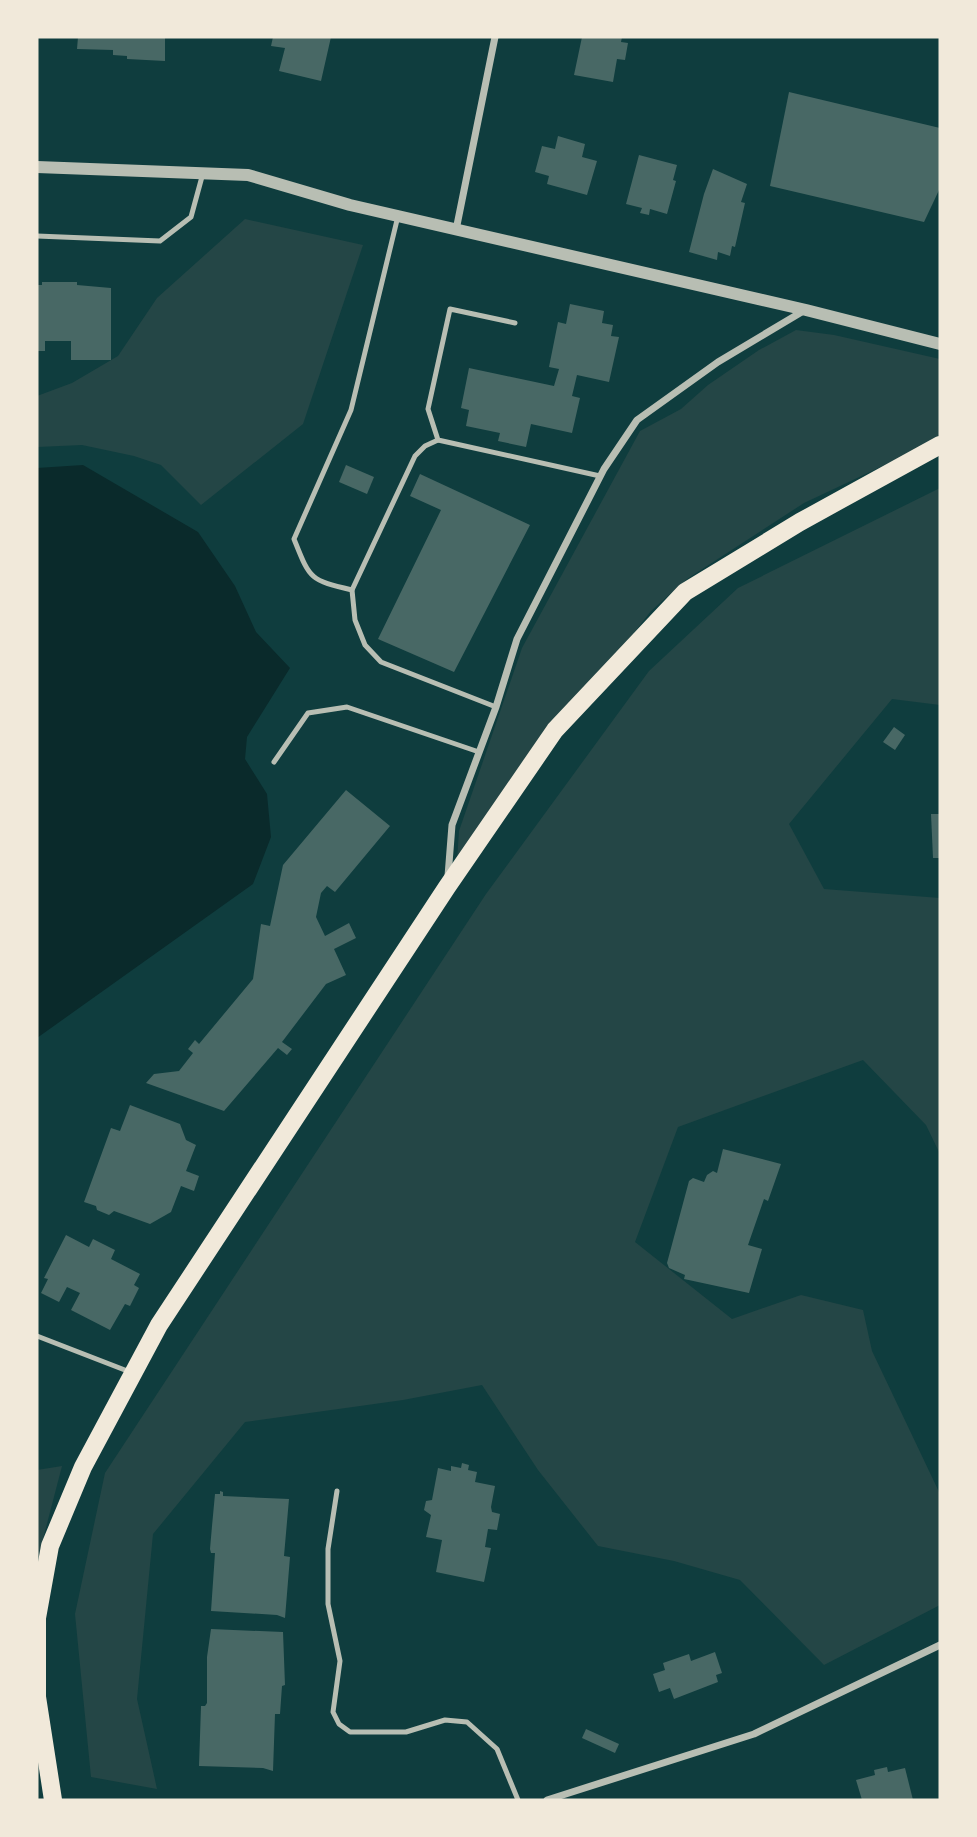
<svg xmlns="http://www.w3.org/2000/svg" width="977" height="1837" font-family="'Varela Round',sans-serif">
	<rect width="100%" height="100%" fill="#0f3d3e"/>
	<g fill="#244646">
		<polygon points="245,219 363,245 303,424 201,505 161,465 134,456 82,445 37,447 37,396 72,383 118,356 157,298"/>
		<polygon points="796,330 834,335 940,359 940,439 804,503 687,579 651,611 457,861 459,831 522,648 640,431 681,409 708,385 759,350"/>
		<polygon points="940,488 940,705 892,699 789,824 824,889 940,898 940,1154 926,1125 863,1060 678,1127 635,1242 732,1319 801,1295 863,1310 872,1351 940,1494 940,1605 824,1665 740,1580 674,1561 598,1546 538,1470 482,1385 403,1400 245,1422 153,1534 137,1699 157,1789 91,1777 75,1614 105,1473 486,894 649,671 738,588"/>
		<polygon points="62,1466 37,1562 37,1470"/>
	</g>
	<polygon fill="#0a2a2b" points="83,465 198,532 235,586 256,632 290,668 247,737 245,759 267,794 271,837 253,884 37,1038 37,468"/>
	<g fill="#486865">
		<polygon points="78,37 165,37 165,61 127,59 127,56 113,55 113,50 77,49"/>
		<polygon points="273,37 331,37 321,81 279,71 285,48 271,46"/>
		<polygon points="582,37 622,37 621,42 628,43 625,60 617,59 613,82 574,75"/>
		<polygon points="789,92 940,128 940,188 924,222 770,186"/>
		<polygon points="558,136 585,144 582,157 597,161 587,195 547,184 549,176 535,172 542,146 555,149"/>
		<polygon points="639,155 677,165 673,180 676,181 667,214 650,209 649,215 640,213 642,208 626,204"/>
		<polygon points="713,169 747,184 741,202 745,203 735,247 732,246 730,256 718,252 717,260 689,252 704,194"/>
		<polygon points="42,282 77,282 77,285 111,288 111,360 71,360 71,341 45,341 45,351 37,351 37,285 42,285"/>
		<polygon points="570,304 604,311 602,323 613,325 611,336 619,337 609,382 577,375 572,396 580,398 572,433 531,424 526,447 498,441 500,433 466,426 469,410 461,408 469,368 554,386 559,369 549,367 558,322 566,324"/>
		<polygon points="346,465 374,477 367,494 339,482"/>
		<polygon points="420,474 530,525 454,672 378,639 441,510 410,496"/>
		<polygon points="894,727 905,735 895,750 883,742"/>
		<polygon points="346,790 390,826 335,892 327,886 321,893 316,917 325,936 349,923 356,938 334,949 346,975 326,984 282,1042 292,1049 287,1055 278,1048 224,1111 146,1083 154,1074 179,1071 193,1053 188,1049 195,1040 199,1044 253,979 261,924 270,926 283,865"/>
		<polygon points="931,814 940,814 940,858 933,858"/>
		<polygon points="130,1105 180,1124 186,1140 196,1145 186,1171 199,1176 194,1191 181,1186 171,1212 150,1224 114,1211 109,1215 97,1210 96,1206 84,1202 111,1128 120,1131"/>
		<polygon points="723,1149 781,1164 768,1201 764,1199 748,1245 762,1249 749,1293 684,1279 685,1275 669,1268 667,1263 689,1181 693,1178 704,1182 707,1175 713,1171 717,1173"/>
		<polygon points="66,1235 89,1247 93,1239 115,1250 111,1259 140,1274 134,1285 139,1288 130,1306 125,1304 110,1330 71,1310 80,1293 67,1287 59,1302 41,1293 48,1279 44,1278"/>
		<polygon points="462,1463 469,1465 468,1470 477,1472 475,1482 495,1486 491,1507 492,1512 500,1514 497,1530 488,1529 485,1547 491,1548 484,1582 436,1572 442,1540 426,1537 431,1515 424,1510 426,1501 432,1500 438,1468 451,1471 451,1466 461,1468"/>
		<polygon points="220,1491 223,1492 223,1496 289,1499 284,1556 290,1557 285,1618 277,1615 211,1611 215,1553 211,1553 210,1549 212,1526 215,1494 220,1494"/>
		<polygon points="211,1629 283,1632 285,1685 282,1686 280,1714 275,1714 273,1771 263,1768 199,1766 201,1706 205,1706 207,1703 207,1657"/>
		<polygon points="715,1652 722,1673 716,1675 718,1682 674,1699 670,1688 659,1692 653,1674 665,1670 663,1663 689,1654 691,1661"/>
		<polygon points="586,1729 619,1744 615,1753 582,1738"/>
		<polygon points="887,1767 888,1772 905,1768 913,1800 862,1800 856,1780 875,1775 874,1770"/>
	</g>
	<g fill="none" stroke-linecap="round" stroke-linejoin="round">
		<g stroke="#b8beb3" stroke-width="5">
			<polyline points="37,236 160,241 191,217 203,173"/>
			<polyline points="515,323 450,309 428,409 438,440 600,476"/>
			<polyline points="438,440 425,446 415,456 352,590 355,620 365,645 381,662 496,707"/>
			<path d="M352,590C309,580 310,579 294,539L351,410L398,216"/>
			<polyline points="274,762 308,713 347,707 479,752"/>
			<polyline points="37,1336 130,1372"/>
			<polyline points="337,1491 328,1549 328,1604 340,1661 333,1712 339,1724 350,1732 406,1732 445,1720 467,1722 497,1749 518,1800"/>
		</g>
		<g stroke="#b8beb3" stroke-width="7">
			<polyline points="456,230 495,37"/>
			<polyline points="448,876 452,825 496,707 517,639 604,469 637,420 718,362 805,310"/>
			<polyline points="547,1800 754,1734 940,1645"/>
		</g>
		<polyline stroke="#b8beb3" stroke-width="12" points="37,167 248,175 350,205 806,310 940,344"/>
		<polyline stroke="#f1e9da" stroke-width="18" points="53,1800 37,1697 37,1618 50,1546 83,1467 159,1325 447,887 555,730 685,592 800,522 940,445"/>
	</g>
	<rect width="977" height="1837" fill="none" stroke="#f1e9da" stroke-width="77"/>
</svg>
